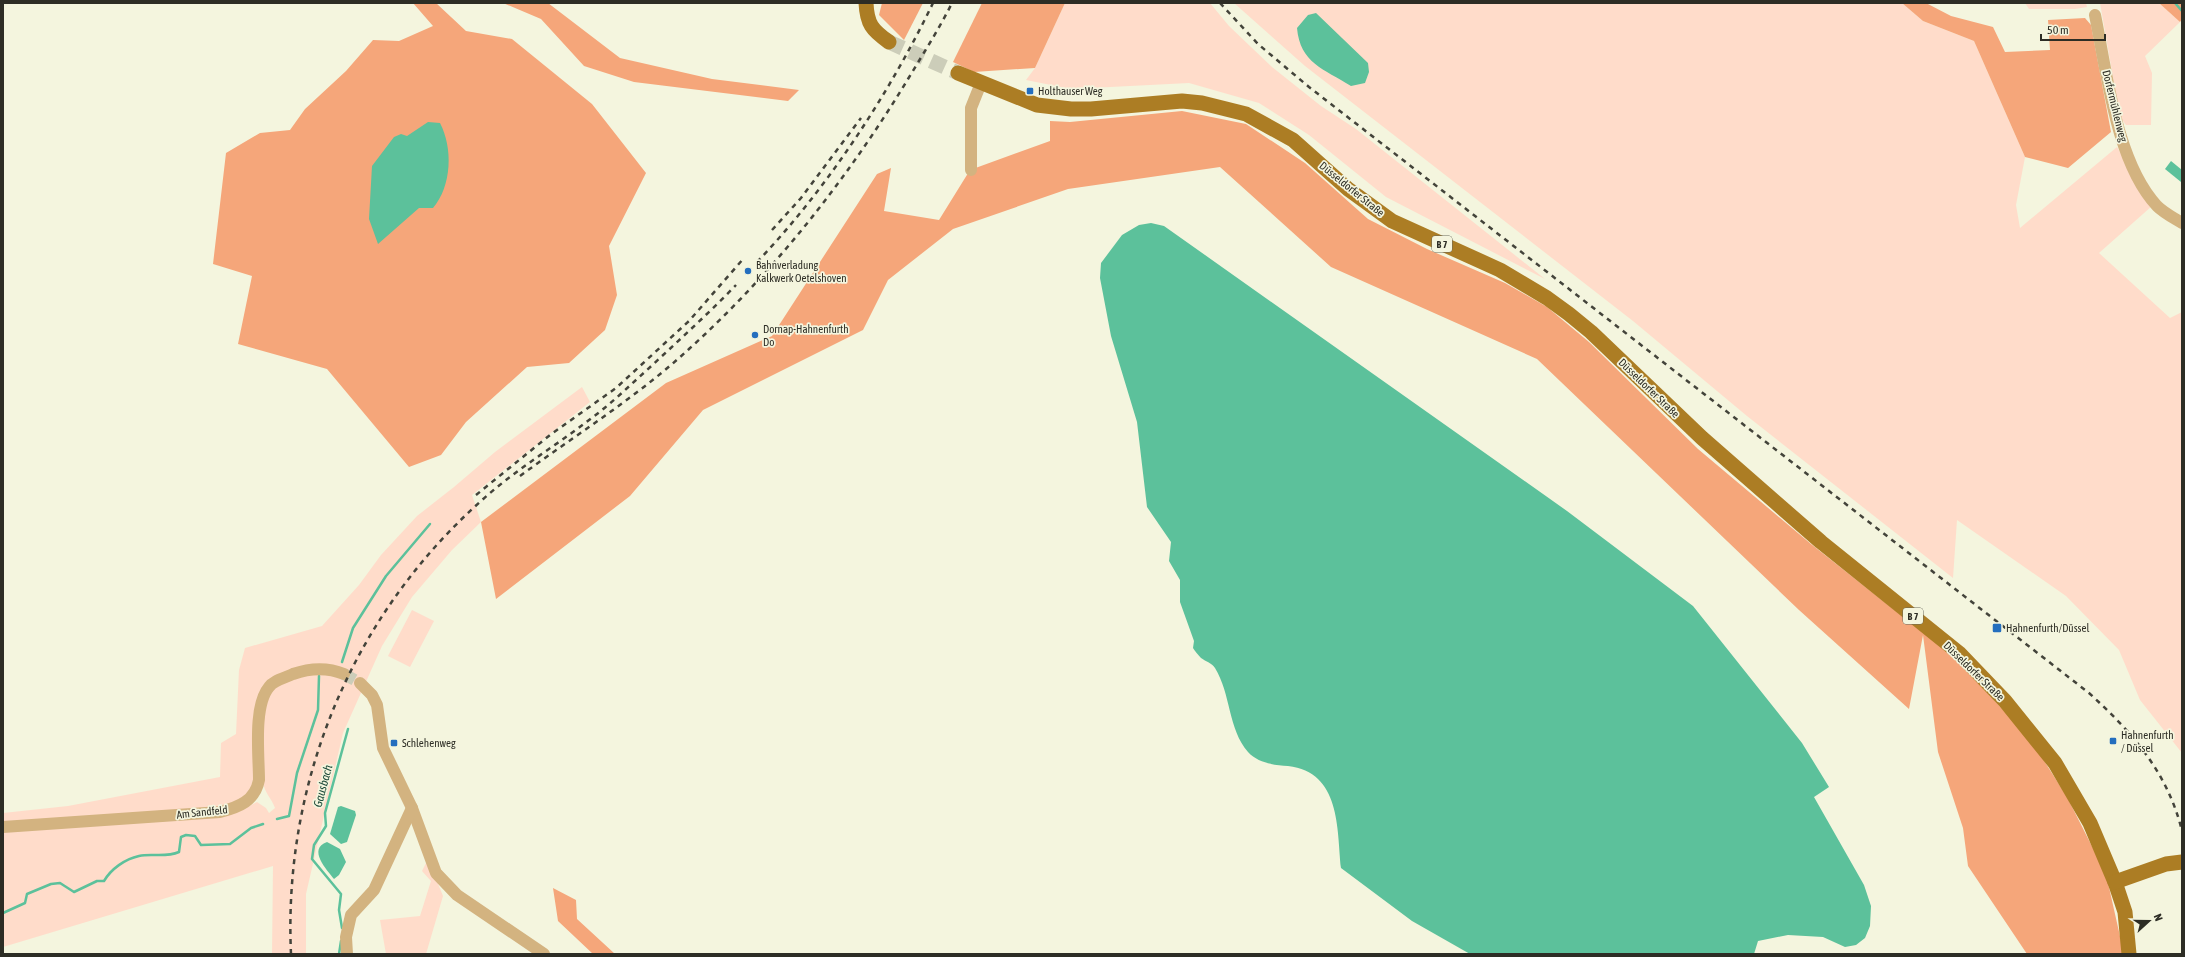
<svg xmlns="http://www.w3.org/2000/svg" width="2185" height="957" font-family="'Asap Condensed',sans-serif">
	<rect width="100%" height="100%" fill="#f4f5de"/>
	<g fill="#ffdcca">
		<polygon points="1065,3 1210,3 1229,26 1272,67 1321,106 1356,129 1545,279 1386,197 1309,135 1259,103 1189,83 1071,89 1026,80 1035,68"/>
		<polygon points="1234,3 1902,3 1923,21 1974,41 2025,157 2016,205 2020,228 2117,147 2152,206 2099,253 2170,318 2182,312 2182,753 2140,700 2119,650 2066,596 1957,520 1953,578 1747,416 1633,321 1305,66"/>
		<polygon points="2025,3 2086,3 2087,7 2075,9 2029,9"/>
		<polygon points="2100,3 2159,3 2180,22 2145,56 2152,73 2151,125 2126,125 2120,117"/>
		<path d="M582,387L590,402L472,495L481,522L452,550L412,597L382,646L343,733L306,894V954H272L273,866L3,947V830L238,812L257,802L266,808L269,813L275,808C272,799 264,792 263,782L262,727L269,680L252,786L246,796L222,808L3,822V813L68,806L220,777L221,743L236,734L239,670L245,648L322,626L359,585L381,555L417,516L454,487L495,452Z"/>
		<polygon points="412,610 434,621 410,667 388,656"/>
		<polygon points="428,859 443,896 426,954 386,954 380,920 420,916 431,881 422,871"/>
	</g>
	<g fill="#f5a67a">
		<polygon points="413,3 436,3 466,31 512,39 592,104 646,173 609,246 617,295 605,330 569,363 527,367 466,422 441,455 409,467 327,369 238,344 252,276 213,264 226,153 260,133 290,130 305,109 346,71 373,40 399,41 433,26"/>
		<polygon points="503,3 548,3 620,58 712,79 799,90 788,101 634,82 584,66 541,19"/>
		<polygon points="882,3 923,3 904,40 879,15"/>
		<polygon points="982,3 1065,3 1035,68 974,72 953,62"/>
		<polygon points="1902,3 1926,3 1951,16 1993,27 2005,52 2050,50 2048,20 2085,18 2091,25 2111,132 2068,168 2025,157 1974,41 1923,21"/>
		<polygon points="2159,3 2182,3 2182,19 2180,22"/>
		<polygon points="1182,111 1246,124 1305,163 1368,219 1427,249 1505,283 1547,307 1589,342 1698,449 1811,544 1955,658 2031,740 2067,797 2106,874 2124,954 2027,954 1968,866 1963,828 1938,752 1923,635 1909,709 1799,610 1537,359 1331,267 1220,167 1068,189 953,229 888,280 863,330 703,410 630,496 496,599 481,522 666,383 772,336 877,174 891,168 884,211 939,220 970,170 1050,141 1050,121 1070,122"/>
		<polygon points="553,888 576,900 577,919 615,954 593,954 558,921"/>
	</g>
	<g fill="#5cc19b">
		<path d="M1316,13L1368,63L1369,72L1365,83L1351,86C1324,69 1300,63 1297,28L1308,15Z"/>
		<path d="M428,122L440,123C453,148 452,186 433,208H419L378,244L369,219L372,166L394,137L401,134L407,136Z"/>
		<polygon points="2171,161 2182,170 2181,182 2165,169"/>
		<path d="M1151,223L1164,226L1567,511L1693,606L1802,743L1829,787L1814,797L1864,885L1871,906L1870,926L1865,938L1856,945L1845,947L1823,937L1788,935L1758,941L1754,954H1470L1412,921L1341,868C1337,829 1341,772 1288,766C1274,765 1258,763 1248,752C1228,729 1231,694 1215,668C1212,663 1205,661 1201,658C1198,655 1195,651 1193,648L1194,641L1180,602V580L1169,561L1171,542L1147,507L1137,422L1111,336L1100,278L1101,263L1122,235L1139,225Z"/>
		<polygon points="341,806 355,811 356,815 347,842 341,844 330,834 338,807"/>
		<path d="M327,842L340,849L346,862L339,875L334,879C327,870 307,849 327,842Z"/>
	</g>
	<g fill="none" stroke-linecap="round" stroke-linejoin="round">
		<g stroke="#5cc19b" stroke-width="2.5">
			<polyline points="2175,3 2182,11"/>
			<polyline points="342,662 353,628 386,576 430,524"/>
			<polyline points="277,819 289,816 297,773 318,710 319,676"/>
			<path d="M3,913L25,903L27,894L51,884L60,883L74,892L97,881H104C111,869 125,859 139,856C152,853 165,858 179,852L181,837L186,835L195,836L201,845L230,844L251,828L263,824"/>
			<polyline points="342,928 339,910 341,894 312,859 314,845 326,826 325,813 348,729"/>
			<polyline points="339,954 341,941"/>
		</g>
		<polyline stroke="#cccdb9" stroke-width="12" stroke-dasharray="12 6" stroke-linecap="butt" points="344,674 360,683"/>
		<polyline stroke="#cccdb9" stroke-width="15" stroke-dasharray="15 8" stroke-linecap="butt" points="889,42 958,73"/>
		<g stroke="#d3b380" stroke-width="12">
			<path d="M2095,15C2107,73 2116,162 2157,206C2164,213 2174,218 2182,223"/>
			<polyline points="971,170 971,108 981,83"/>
			<polyline points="360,683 372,695 377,705 383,748 412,808 436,873 457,895 544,954"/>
			<path d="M3,827L220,812C239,807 255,801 259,780C259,756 253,706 269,687C274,680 285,678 293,674C310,668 327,667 344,674"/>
			<polyline points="347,954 346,937 351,915 374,890 412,808"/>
		</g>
		<g stroke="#ac7d24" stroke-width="15">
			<path d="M866,3C867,24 872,30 889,42"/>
			<polyline points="958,73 1037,105 1071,109 1091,109 1182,101 1202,103 1246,114 1293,140 1348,189 1392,221 1500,270 1547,298 1569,314 1591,332 1702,438 1821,542 1959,653 2005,701 2055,763 2090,823 2115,882 2125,912 2129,954"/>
			<polyline points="2115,882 2166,864 2182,862"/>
		</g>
		<g stroke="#43433a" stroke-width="2.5" stroke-dasharray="5 5" stroke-linecap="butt">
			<path d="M1220,3L1258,44L1309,87L2089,693C2132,732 2168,773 2182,831"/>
			<polyline points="772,230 801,198 861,118"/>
			<path d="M757,262C827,189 889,94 933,3"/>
			<path d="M520,476C577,434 637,397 689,349C775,271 848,178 908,79C923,54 939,29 952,3"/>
			<polyline points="476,495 550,435 616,388 689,321 744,258"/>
			<path d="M291,954C283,782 352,616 481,501C516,469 556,446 593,417C612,403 629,386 647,370C677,342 707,315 736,285"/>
		</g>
	</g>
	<g fill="#246ebe" stroke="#f4f5de" stroke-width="1.5">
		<rect x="1026" y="87" width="8" height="8" rx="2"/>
		<circle cx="748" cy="271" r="4"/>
		<circle cx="755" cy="335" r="4"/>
		<rect x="1992" y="623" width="10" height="10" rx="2"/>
		<rect x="2109" y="737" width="8" height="8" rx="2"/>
		<rect x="390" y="739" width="8" height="8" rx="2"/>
	</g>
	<g text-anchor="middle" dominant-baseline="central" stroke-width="3.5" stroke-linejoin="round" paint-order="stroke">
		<g fill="#f4f5de" stroke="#69695c" stroke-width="1">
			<rect x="1432" y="236" width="20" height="16" rx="3"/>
			<rect x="1903" y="608" width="20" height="16" rx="3"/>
		</g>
		<g font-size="10" font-weight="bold" fill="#2d2d25">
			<text x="1442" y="244">B 7</text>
			<text x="1913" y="616">B 7</text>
		</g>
		<g font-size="11" fill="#2d2d25" stroke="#f4f5de" text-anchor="start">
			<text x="1038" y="91">Holthauser Weg</text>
			<text x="756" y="265">Bahnverladung<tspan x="756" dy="13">Kalkwerk Oetelshoven</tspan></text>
			<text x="763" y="329">Dornap-Hahnenfurth<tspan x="763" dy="13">Do</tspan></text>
			<text x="2006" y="628">Hahnenfurth/Düssel</text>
			<text x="2121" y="735">Hahnenfurth<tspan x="2121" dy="13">/ Düssel</tspan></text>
			<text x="402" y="743">Schlehenweg</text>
		</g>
		<g font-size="11" fill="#2d2d25" stroke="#f4f5de">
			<text transform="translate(2115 106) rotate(76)">Dorfermühlenweg</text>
			<text transform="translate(1352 189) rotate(39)">Düsseldorfer Straße</text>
			<text transform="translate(1649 388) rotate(44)">Düsseldorfer Straße</text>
			<text transform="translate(1974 671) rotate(44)">Düsseldorfer Straße</text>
			<text transform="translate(202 812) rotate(-6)">Am Sandfeld</text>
		</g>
		<g font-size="12" font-style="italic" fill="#1e4a3a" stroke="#f4f5de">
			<text transform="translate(323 786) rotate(-75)">Gausbach</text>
		</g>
	</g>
	<rect width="2185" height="957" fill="none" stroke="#2d2d25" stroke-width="8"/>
	<g transform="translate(2149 921) rotate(69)" stroke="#f4f5de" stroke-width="3" paint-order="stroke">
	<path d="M0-3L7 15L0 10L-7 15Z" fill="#2d2d25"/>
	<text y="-6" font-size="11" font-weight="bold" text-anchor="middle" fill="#2d2d25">N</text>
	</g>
	<path d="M2041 34v6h64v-6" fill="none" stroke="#2d2d25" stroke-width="2"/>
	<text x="2047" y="34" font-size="12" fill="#2d2d25" stroke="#f4f5de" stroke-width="3" paint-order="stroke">50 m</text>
</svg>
